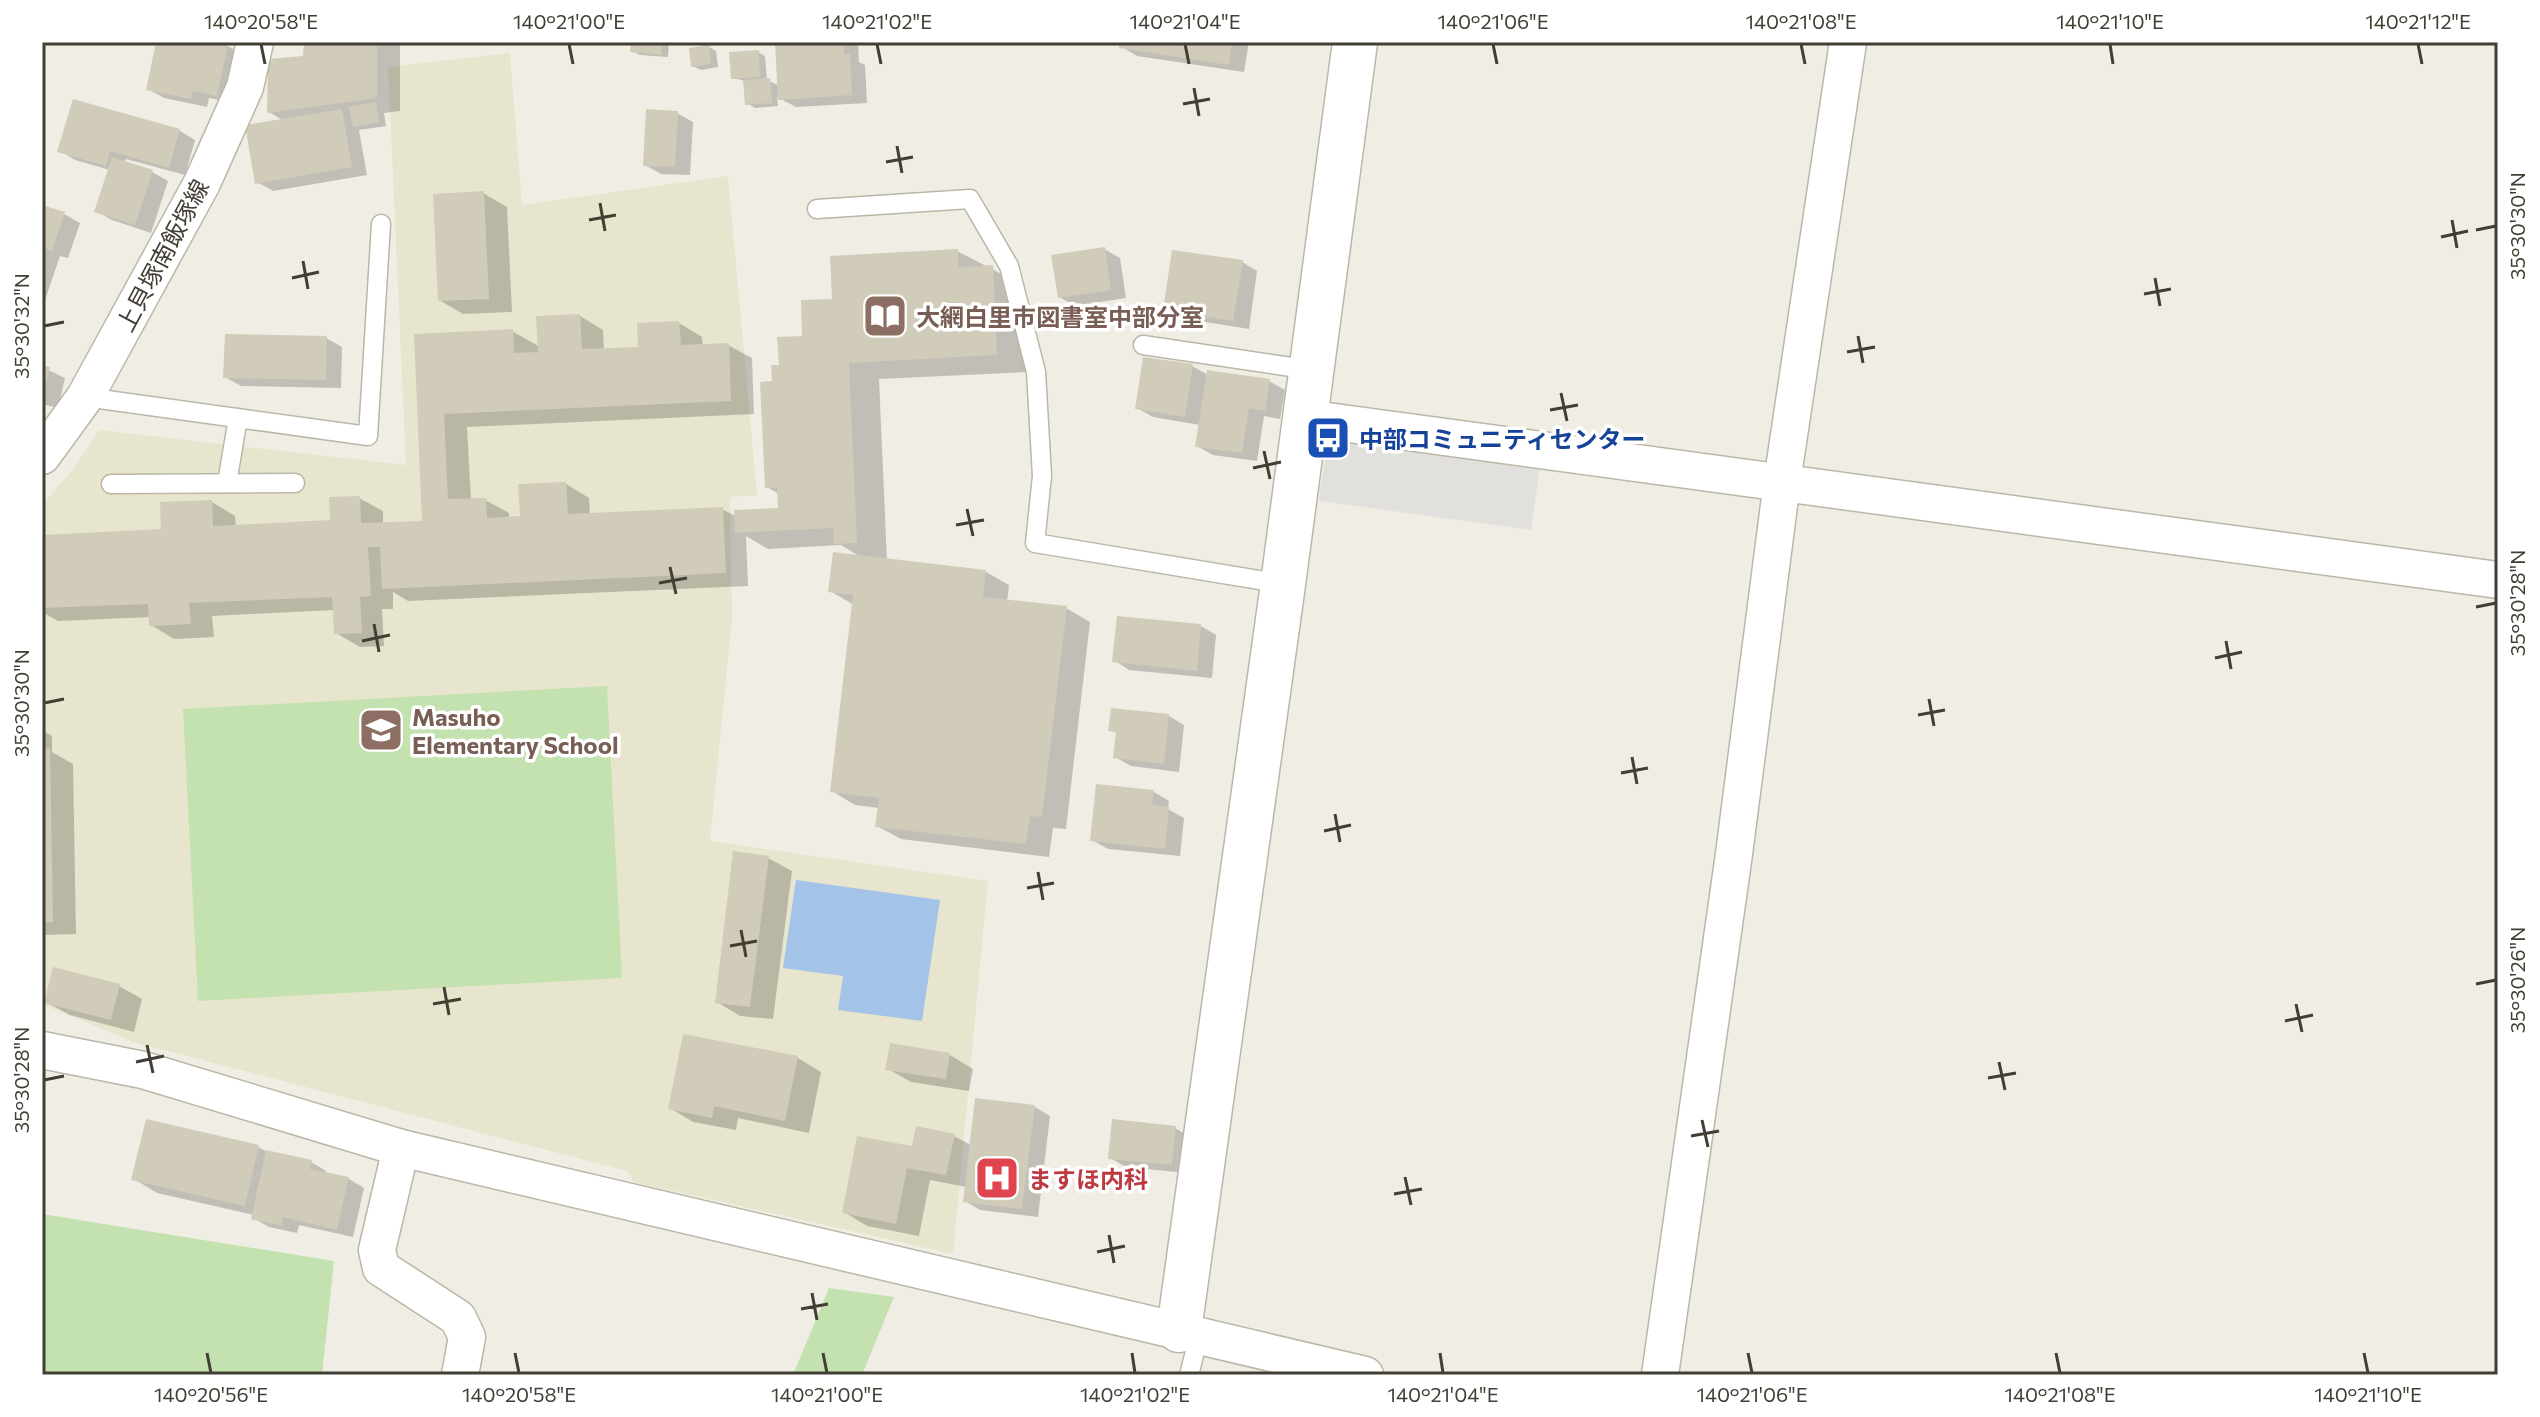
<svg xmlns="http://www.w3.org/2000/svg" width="2540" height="1417" font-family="Commissioner,'Noto Sans JP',sans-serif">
	<rect width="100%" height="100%" fill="#f0eee4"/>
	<polygon fill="#e8e5ce" points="510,53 522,205 728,176 757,495 730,497 732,619 710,841 988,881 953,1254 634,1182 627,1171 133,1042 42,1004 42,505 74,468 99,430 406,465 388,67"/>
	<g fill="#c4e2af">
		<polygon points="607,686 622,978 198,1001 183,709"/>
		<polygon points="42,1214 334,1261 322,1375 42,1375"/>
		<polygon points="829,1288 894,1297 862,1375 793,1375"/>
	</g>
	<polygon fill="#e1e0dc" points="1328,438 1540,466 1531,530 1319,501"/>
	<polygon fill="#a4c3e9" points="796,880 940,900 922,1021 838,1010 843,976 783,968"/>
	<g fill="#0003">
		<polygon points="158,42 227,42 226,45 243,55 233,103 209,98 207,107 164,98 148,89"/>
		<polygon points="306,42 400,42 400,111 384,113 386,126 359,130 367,175 273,191 257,182 284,121 269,112 305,58"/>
		<polygon points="633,42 669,42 668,57 640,55 632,51"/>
		<polygon points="720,42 720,45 707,46 716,51 718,67 701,70 693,66 706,48 697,42"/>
		<polygon points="777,42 858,42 859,62 865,65 867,103 796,107 777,97 778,106 755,108 747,103 745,81 733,78 758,52 765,56 767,80 780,86"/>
		<polygon points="1122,42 1249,42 1244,72 1137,56 1122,47"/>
		<polygon points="74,101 180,131 195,140 185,175 126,159 124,163 152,172 168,181 151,233 112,220 96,211 110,170 75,160 60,151"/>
		<polygon points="677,113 693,122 690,175 661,174 645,165"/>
		<polygon points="483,193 507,207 512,312 463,314 439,300"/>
		<polygon points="42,207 64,214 80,223 68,258 60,256 42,309"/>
		<polygon points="1104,249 1120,258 1126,298 1075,306 1059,297"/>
		<polygon points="957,251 1023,285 1027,372 879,379 887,561 986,572 1009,585 1007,602 1066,608 1090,622 1066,829 1053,828 1049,857 901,839 877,826 879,808 855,805 832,791 854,605 830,591 862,558 841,545 768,549 746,536 748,586 408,601 393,592 393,609 382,609 384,646 360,647 336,633 335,610 212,616 214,637 174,639 151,625 151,617 58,621 42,612 42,537 163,531 212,502 235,516 236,527 332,522 359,498 383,511 383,524 425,523 416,336 512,331 540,347 580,316 603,330 604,350 640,349 679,323 702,337 703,346 728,345 752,358 754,414 467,427 471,500 485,500 509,513 509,519 522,518 566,484 589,498 590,515 722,509 737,517 780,510 779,494 767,487 774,383 781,367 834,301"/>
		<polygon points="1242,262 1257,271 1249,329 1180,318 1165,309"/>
		<polygon points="326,338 342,347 341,388 241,386 225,377"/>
		<polygon points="1192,366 1208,375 1269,381 1285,390 1280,419 1264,416 1257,461 1213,455 1197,446 1200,425 1153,417 1137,408"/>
		<polygon points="42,367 65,378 58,408 42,404"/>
		<polygon points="1201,626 1216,635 1212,678 1129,670 1114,660"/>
		<polygon points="1113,710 1169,716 1184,725 1179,772 1131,766 1115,757 1118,734 1110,730"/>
		<polygon points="42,730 52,736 52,752 73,764 76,934 42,935"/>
		<polygon points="1154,792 1169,801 1168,809 1184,818 1180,856 1108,849 1092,840"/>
		<polygon points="768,858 792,871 773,1019 740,1016 717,1002"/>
		<polygon points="119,986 142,999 134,1032 70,1015 46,1002"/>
		<polygon points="685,1036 798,1058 821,1072 809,1133 738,1118 736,1130 693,1122 670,1108"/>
		<polygon points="950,1055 973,1069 969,1091 911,1082 888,1069"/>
		<polygon points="1035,1107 1050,1116 1038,1217 980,1210 965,1201 966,1187 930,1180 919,1236 867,1226 844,1212 913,1148 954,1136 971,1145"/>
		<polygon points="1175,1128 1191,1137 1187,1173 1126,1167 1110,1158"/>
		<polygon points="258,1147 269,1153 311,1162 326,1171 326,1174 349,1179 364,1188 353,1237 299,1225 297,1233 269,1227 253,1218 254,1215 157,1193 134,1179"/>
	</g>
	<g fill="#d1cbba">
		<polygon points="156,42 228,44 217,96 193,91 191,99 146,90"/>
		<polygon points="304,42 377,42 377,98 267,113 268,59 303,56"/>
		<polygon points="631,42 662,42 661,55 630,52"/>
		<polygon points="775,42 844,42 844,54 850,54 852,95 778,100"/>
		<polygon points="1120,42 1232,42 1229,65 1119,48"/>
		<polygon points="709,45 711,64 691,67 689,48"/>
		<polygon points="759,50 760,77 731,79 729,52"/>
		<polygon points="770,78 772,103 745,105 743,80"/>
		<polygon points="73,99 180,129 169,168 110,151 106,166 57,152"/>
		<polygon points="376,102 379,122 353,127 349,107"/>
		<polygon points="342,109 352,167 255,184 245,125"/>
		<polygon points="646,109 678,111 675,167 643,166"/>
		<polygon points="112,157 153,170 135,225 94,212"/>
		<polygon points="484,191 489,299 438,301 433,194"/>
		<polygon points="42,205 65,212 52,251 44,248 42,254"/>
		<polygon points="1105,247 1111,290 1058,298 1051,255"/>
		<polygon points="958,249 958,267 993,265 997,355 849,363 857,543 834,544 833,528 735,533 734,510 778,508 777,488 765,488 760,382 772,381 771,365 779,365 777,337 802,336 801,300 832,299 830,256"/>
		<polygon points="1172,250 1243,260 1233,321 1163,310"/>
		<polygon points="580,314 582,349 638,347 637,323 679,321 681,345 729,343 731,401 444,414 448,499 486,498 487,518 520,516 518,484 566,482 568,514 723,507 726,573 382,589 380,547 368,547 371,596 360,597 362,633 334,634 332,597 189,603 191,624 149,626 148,604 42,608 42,535 161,529 160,502 212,500 213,526 330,520 329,497 360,496 361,523 422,521 414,334 513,329 514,353 538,352 536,316"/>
		<polygon points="225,334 327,336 326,380 223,378"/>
		<polygon points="1143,357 1193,364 1185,417 1135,409"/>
		<polygon points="42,365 50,367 43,396 42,396"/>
		<polygon points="1207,370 1270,379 1265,411 1249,408 1242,453 1195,447"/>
		<polygon points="833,552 986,570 983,597 1067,606 1042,817 1030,816 1026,844 875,827 879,798 830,792 853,595 828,592"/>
		<polygon points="1117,616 1201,624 1197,671 1112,662"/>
		<polygon points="1111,708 1169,714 1164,764 1113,758 1116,732 1108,731"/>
		<polygon points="50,748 53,922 42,922 42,749"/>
		<polygon points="1096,784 1154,790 1152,805 1169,807 1165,849 1090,841"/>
		<polygon points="733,851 769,856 750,1007 715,1003"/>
		<polygon points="53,967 120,984 111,1020 44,1003"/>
		<polygon points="683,1034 798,1056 785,1121 714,1106 712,1118 668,1109"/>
		<polygon points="890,1043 950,1053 946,1079 885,1070"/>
		<polygon points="975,1098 1035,1105 1022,1209 963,1202"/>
		<polygon points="146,1119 259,1145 245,1206 131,1180"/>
		<polygon points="1112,1119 1176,1126 1172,1165 1108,1159"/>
		<polygon points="916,1126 955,1134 946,1175 907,1168 896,1224 842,1213 857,1136 912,1146"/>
		<polygon points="266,1150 312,1160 310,1169 349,1177 337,1230 283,1217 282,1226 251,1219"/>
	</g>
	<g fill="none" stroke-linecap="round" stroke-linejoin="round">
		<g stroke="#bbb7a7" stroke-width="21">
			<g id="service">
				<polyline points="817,209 970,199 1009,266 1036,372 1042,476 1035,543 1283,584"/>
				<polyline points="1143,345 1312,370"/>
				<polyline points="85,397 368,436 381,224"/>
				<polyline points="227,483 238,418"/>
				<polyline points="111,484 295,483"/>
				<polyline points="1189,1375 1199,1336"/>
			</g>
		</g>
		<g stroke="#bbb7a7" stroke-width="39">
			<g id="minor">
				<polyline points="1305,418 2498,580"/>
				<polyline points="42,456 85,397 202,183 245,87 255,42"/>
				<polyline points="42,1050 143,1070 401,1148 1365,1375"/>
				<polyline points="401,1148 377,1250 381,1268 458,1318 467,1337 460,1375"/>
				<polyline points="1660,1375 1734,854 1782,482 1848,42"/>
			</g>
		</g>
		<g stroke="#bbb7a7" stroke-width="47">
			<polyline id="tertiary" points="1179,1330 1283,584 1355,42"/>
		</g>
		<use href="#service" stroke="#fff" stroke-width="18"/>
		<use href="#minor" stroke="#fff" stroke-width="36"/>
		<use href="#tertiary" stroke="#fff" stroke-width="44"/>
	</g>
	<path fill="none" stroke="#423e34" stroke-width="3" d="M261,44L265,64M569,44L573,64M877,44L881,64M1185,44L1189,64M1493,44L1497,64M1801,44L1805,64M2110,44L2113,64M2418,44L2422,64M1194,88L1199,116M1183,104L1210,99M897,146L902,173M886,162L913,157M600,203L605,231M589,220L616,215M2452,220L2457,248M2476,230L2496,226M2441,237L2468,231M303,261L308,289M292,278L319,272M2155,278L2160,306M2144,294L2171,289M44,326L64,322M1858,336L1863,363M1847,352L1875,347M1561,393L1567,421M1550,410L1578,405M1264,451L1270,479M1253,468L1281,462M967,509L973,536M956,525L984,520M670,567L676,594M659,583L687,578M2476,607L2496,603M374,624L379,652M362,641L390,635M2226,641L2231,669M2215,658L2242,652M1929,699L1934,726M44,703L64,699M1918,715L1945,710M1632,757L1637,784M1621,773L1648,768M1335,814L1340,842M1324,831L1351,825M1038,872L1043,900M1027,888L1054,883M741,930L746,957M730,946L757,941M2476,984L2496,980M444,987L449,1015M433,1004L461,999M2296,1004L2302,1032M2285,1021L2313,1015M147,1045L153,1073M136,1062L164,1056M1999,1062L2005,1090M1988,1078L2016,1073M44,1080L64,1076M1702,1120L1708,1147M1691,1136L1719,1131M1405,1177L1411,1205M1394,1194L1422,1189M1109,1235L1114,1263M1097,1252L1125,1246M812,1293L817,1320M801,1309L828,1304M207,1353L211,1373M515,1353L519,1373M823,1353L827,1373M1132,1353L1135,1373M1440,1353L1443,1373M1748,1353L1752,1373M2056,1353L2060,1373M2364,1353L2368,1373"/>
	<defs>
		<g id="library-square" transform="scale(2.3)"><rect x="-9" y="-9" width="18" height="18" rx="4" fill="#8d6e63" stroke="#fff"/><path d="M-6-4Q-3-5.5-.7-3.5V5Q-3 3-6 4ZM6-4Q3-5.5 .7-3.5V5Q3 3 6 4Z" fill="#fff"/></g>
		<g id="bus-square" transform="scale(2.3)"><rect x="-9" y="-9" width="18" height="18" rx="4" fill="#1a4fb4" stroke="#fff"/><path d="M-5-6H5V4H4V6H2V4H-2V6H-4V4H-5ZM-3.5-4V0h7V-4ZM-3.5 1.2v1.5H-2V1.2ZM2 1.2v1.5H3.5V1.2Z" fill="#fff"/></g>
		<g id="school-square" transform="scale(2.3)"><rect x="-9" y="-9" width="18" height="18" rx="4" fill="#8d6e63" stroke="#fff"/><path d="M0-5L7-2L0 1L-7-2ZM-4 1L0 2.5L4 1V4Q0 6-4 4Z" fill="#fff"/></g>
		<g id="hospital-square" transform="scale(2.3)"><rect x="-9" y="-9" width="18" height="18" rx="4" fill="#e0444e" stroke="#fff"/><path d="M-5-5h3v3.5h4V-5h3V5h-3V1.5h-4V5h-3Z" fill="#fff"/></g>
	</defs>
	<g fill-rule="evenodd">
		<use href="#library-square" x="885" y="316"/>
		<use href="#bus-square" x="1328" y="438"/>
		<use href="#school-square" x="381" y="730"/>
		<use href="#hospital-square" x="997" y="1178"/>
	</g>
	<g text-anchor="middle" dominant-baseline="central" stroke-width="7" stroke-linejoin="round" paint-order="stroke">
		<g font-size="24" fill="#423e34" stroke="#fff">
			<text transform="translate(162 255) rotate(-62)">上貝塚南飯塚線</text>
		</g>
		<g font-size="24" font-weight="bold" fill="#785e54" stroke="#fff" text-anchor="start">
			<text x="916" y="316">大網白里市図書室中部分室</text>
			<text x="412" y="716">Masuho<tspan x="412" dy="28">Elementary School</tspan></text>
		</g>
		<g font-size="24" font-weight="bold" fill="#164399" stroke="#fff" text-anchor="start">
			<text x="1359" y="438">中部コミュニティセンター</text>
		</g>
		<g font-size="24" font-weight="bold" fill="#be3a42" stroke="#fff" text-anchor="start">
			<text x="1028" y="1178">ますほ内科</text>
		</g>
	</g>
	<rect width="2540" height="1417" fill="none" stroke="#ffffff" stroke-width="88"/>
	<rect x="44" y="44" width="2452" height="1329" fill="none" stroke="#423e34" stroke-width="3"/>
	<g font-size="20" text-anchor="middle" fill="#423e34">
		<text x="261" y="29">140°20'58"E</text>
		<text x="569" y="29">140°21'00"E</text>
		<text x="877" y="29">140°21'02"E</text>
		<text x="1185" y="29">140°21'04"E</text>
		<text x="1493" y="29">140°21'06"E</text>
		<text x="1801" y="29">140°21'08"E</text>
		<text x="2110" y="29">140°21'10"E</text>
		<text x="2418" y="29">140°21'12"E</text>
		<text transform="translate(2518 226) rotate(-90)" y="7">35°30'30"N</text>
		<text transform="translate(22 326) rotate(-90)" y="7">35°30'32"N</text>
		<text transform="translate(2518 603) rotate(-90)" y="7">35°30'28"N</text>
		<text transform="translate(22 703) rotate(-90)" y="7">35°30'30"N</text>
		<text transform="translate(2518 980) rotate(-90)" y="7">35°30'26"N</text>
		<text transform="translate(22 1080) rotate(-90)" y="7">35°30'28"N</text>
		<text x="211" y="1402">140°20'56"E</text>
		<text x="519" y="1402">140°20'58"E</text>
		<text x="827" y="1402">140°21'00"E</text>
		<text x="1135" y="1402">140°21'02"E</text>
		<text x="1443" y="1402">140°21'04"E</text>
		<text x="1752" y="1402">140°21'06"E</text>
		<text x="2060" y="1402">140°21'08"E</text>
		<text x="2368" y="1402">140°21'10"E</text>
	</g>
</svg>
